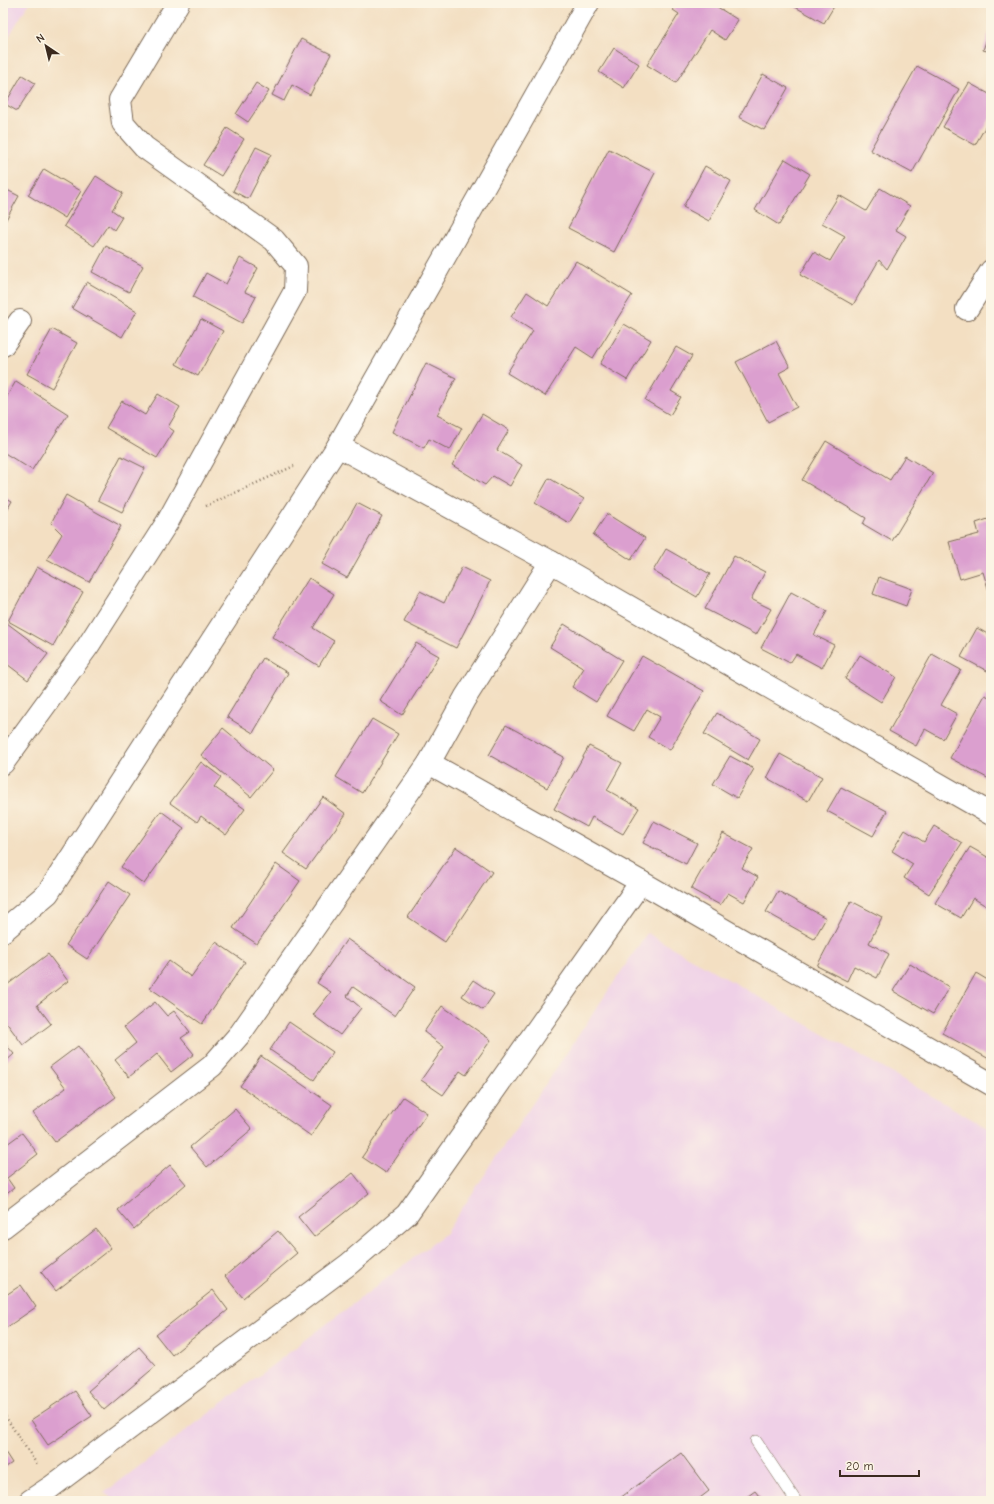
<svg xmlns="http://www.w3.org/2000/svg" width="994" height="1504" font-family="'Comic Neue',sans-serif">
	<rect width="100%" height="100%" fill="#fcf5e5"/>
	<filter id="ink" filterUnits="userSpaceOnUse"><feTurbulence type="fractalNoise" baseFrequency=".025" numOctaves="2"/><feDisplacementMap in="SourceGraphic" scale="8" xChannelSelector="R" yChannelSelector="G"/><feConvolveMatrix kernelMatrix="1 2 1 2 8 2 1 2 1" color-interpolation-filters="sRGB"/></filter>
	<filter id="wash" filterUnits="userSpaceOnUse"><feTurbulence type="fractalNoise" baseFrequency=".012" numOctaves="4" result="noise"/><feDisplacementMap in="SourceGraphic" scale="16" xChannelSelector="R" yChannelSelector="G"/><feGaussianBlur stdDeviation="0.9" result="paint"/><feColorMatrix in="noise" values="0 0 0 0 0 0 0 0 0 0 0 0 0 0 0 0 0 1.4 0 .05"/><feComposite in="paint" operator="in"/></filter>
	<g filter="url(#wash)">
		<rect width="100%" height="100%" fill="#f3dfc2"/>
		<g fill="#efd0e7">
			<polygon points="3,3 29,3 3,46"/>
			<polygon points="647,933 991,1130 991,1501 117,1501 104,1493 445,1234"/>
		</g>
		<g id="blocks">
			<g fill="#db9fcf">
				<polygon points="678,3 711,3 738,20 725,40 710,30 676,83 647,65 679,14 673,10"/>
				<polygon points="788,3 836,3 824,23"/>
				<polygon points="991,27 991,52 983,50"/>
				<polygon points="301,39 331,54 310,95 292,85 284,101 272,95"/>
				<polygon points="614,48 639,64 624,88 599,72"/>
				<polygon points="917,66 959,89 912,173 870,150"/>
				<polygon points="763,74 788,88 764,130 739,117"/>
				<polygon points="22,75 35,83 17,111 5,104"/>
				<polygon points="256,83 269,91 248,122 236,114"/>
				<polygon points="969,83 991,95 991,117 975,145 943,127"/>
				<polygon points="227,128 244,139 221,176 203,165"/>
				<polygon points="256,147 271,154 248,199 233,191"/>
				<polygon points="609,149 655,173 614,252 568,228"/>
				<polygon points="3,157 8,160 3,170"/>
				<polygon points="785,159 810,174 779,225 755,210"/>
				<polygon points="705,166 731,181 709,221 683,207"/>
				<polygon points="44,169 81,191 65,218 28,195"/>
				<polygon points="96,176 123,193 112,210 122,217 114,230 108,225 94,246 64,226"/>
				<polygon points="3,188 19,196 3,225"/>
				<polygon points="880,188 910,206 896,230 906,236 887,269 879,260 853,305 800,275 814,252 830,261 845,236 822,223 839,195 866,211"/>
				<polygon points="106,246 143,266 129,292 92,272"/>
				<polygon points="240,258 258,268 245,292 256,297 242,323 193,297 206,273 226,284"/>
				<polygon points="576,261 632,295 593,358 576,347 545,396 507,373 533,331 511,317 527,292 548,306"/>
				<polygon points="87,282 137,311 122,337 72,308"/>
				<polygon points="201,319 223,331 198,376 176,364"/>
				<polygon points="624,324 651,340 627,380 600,364"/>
				<polygon points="52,329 77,343 52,388 27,374"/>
				<polygon points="776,341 790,367 779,373 797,407 768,422 736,362"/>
				<polygon points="676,347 692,356 671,391 681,397 670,415 645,400"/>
				<polygon points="426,363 456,378 437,415 462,428 450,450 429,439 424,448 392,432"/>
				<polygon points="16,381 68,414 32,470 3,452 3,403"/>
				<polygon points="158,394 180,407 168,427 174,431 157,458 106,428 122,401 145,415"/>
				<polygon points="482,414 509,430 497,450 522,465 510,486 493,476 485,485 452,465"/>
				<polygon points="826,441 890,480 905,456 933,473 892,541 863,524 866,518 802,480"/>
				<polygon points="121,456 145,468 122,512 98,500"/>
				<polygon points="549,478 584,499 569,523 535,503"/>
				<polygon points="66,495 121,526 89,582 47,559 62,534 51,523"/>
				<polygon points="3,496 12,501 3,517"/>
				<polygon points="357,503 382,516 347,578 322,564"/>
				<polygon points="607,514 645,538 631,560 593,535"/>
				<polygon points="991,518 991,598 983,572 960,579 949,542 979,534 976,523"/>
				<polygon points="666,549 710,574 697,597 653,571"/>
				<polygon points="734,556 765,572 751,599 771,609 756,635 705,609"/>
				<polygon points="37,567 83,592 53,646 8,621"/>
				<polygon points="462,567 490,581 456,648 404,622 420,591 444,603"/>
				<polygon points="879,577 912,589 906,606 873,594"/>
				<polygon points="309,578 334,594 313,628 334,641 319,666 272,637"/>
				<polygon points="791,592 827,611 814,635 834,645 822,668 796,654 790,663 761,648"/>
				<polygon points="3,620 48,654 28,680 3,661"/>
				<polygon points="564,624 622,660 596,702 572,687 584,668 550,647"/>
				<polygon points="977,628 991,636 991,673 961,657"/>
				<polygon points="416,643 439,656 402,715 380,701"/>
				<polygon points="932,654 961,670 941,705 957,714 943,739 925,729 916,746 889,731"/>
				<polygon points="860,655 896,677 881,702 845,679"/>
				<polygon points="642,656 704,691 670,750 648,737 660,717 647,709 634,731 607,716"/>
				<polygon points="263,658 288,673 253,733 227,717"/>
				<polygon points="985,695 991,698 991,780 950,758"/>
				<polygon points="717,713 760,739 748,760 704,734"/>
				<polygon points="372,719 398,734 362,793 336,777"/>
				<polygon points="506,725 564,757 547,788 489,755"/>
				<polygon points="223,728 273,770 251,797 201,755"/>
				<polygon points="589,746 622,763 607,790 639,808 623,834 592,817 587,827 554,809"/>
				<polygon points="780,754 822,777 808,801 767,778"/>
				<polygon points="730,756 754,769 737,798 713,784"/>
				<polygon points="201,762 221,777 214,787 245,809 226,835 201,816 197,822 170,803"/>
				<polygon points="841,787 887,811 873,836 827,811"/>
				<polygon points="323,797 346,814 306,869 283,853"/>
				<polygon points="161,811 184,828 144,884 121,867"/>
				<polygon points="654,821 697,843 686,864 643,843"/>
				<polygon points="934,826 962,843 929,894 904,878 913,864 892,851 905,830 924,842"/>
				<polygon points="723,833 753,849 742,868 758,877 744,902 728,893 720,905 691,889"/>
				<polygon points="456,847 492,872 445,942 408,917"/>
				<polygon points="970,847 991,859 991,909 973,898 961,918 935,903"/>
				<polygon points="276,864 300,881 257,944 233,928"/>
				<polygon points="109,881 130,895 87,959 66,945"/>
				<polygon points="778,891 826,918 814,939 766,912"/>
				<polygon points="851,901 882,917 869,943 889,954 877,978 854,966 847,981 817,966"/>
				<polygon points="347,939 415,987 395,1016 353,987 347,996 361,1008 340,1035 313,1015 331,992 317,983"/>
				<polygon points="216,942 245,962 202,1024 150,988 169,961 191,977"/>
				<polygon points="48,954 68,981 37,1005 51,1024 23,1045 3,1018 3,988"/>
				<polygon points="910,964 949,987 933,1014 893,991"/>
				<polygon points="976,973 991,982 991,1060 942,1033"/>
				<polygon points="473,980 494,994 483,1010 462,996"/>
				<polygon points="155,1002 167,1016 174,1011 190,1032 181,1038 194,1054 171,1072 157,1054 129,1077 115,1060 136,1043 124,1027"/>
				<polygon points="442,1006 491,1040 466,1075 460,1071 443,1095 421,1080 444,1047 424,1032"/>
				<polygon points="289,1022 333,1052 314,1080 270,1050"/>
				<polygon points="3,1041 14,1054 3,1064"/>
				<polygon points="78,1046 116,1097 55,1142 33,1113 66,1088 50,1067"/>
				<polygon points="261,1056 332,1105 311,1136 240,1086"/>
				<polygon points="403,1097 427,1113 386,1173 362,1157"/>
				<polygon points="235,1109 252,1129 207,1167 190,1147"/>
				<polygon points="22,1133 38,1154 7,1178 14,1188 3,1197 3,1147"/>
				<polygon points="170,1165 186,1184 134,1229 118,1210"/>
				<polygon points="353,1173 369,1193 314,1237 298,1217"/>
				<polygon points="96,1229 111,1248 56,1291 41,1272"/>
				<polygon points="278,1231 297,1253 243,1298 225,1276"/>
				<polygon points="21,1285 36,1307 3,1330 3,1297"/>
				<polygon points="213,1290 228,1310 172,1355 156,1335"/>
				<polygon points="139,1347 156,1366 104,1410 88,1391"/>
				<polygon points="75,1391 92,1416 48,1445 31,1420"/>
				<polygon points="3,1449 12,1463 3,1469"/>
				<polygon points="681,1453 709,1491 696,1501 616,1501"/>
				<polygon points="755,1491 763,1501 741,1501"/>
			</g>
		</g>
	</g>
	<g filter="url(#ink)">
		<use href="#blocks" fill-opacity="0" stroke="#7b6957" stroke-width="1"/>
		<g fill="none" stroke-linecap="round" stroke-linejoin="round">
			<g stroke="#7b6957" stroke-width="12">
				<polyline id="service" points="756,1441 796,1501"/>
			</g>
			<g stroke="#7b6957" stroke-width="24">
				<g id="minor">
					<polyline points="967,309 991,271"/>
					<polyline points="3,345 20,321"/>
					<polyline points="338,446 551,562 991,814"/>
					<polyline points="3,763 88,646 168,521 295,291 296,266 274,240 144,147 123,123 120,100 178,3"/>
					<polyline points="429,763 641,882"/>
					<polyline points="3,931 48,893 338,446 588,3"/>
					<polyline points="3,1227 212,1066 240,1034 429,763 465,698 551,562"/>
					<polyline points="30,1501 51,1487 349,1264 407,1214 641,882 991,1084"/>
				</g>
			</g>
			<g stroke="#7b6957" stroke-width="2.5" stroke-dasharray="1 3" stroke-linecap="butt">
				<polyline points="206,506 294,466"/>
				<polyline points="3,1413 38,1466"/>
			</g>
			<use href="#service" stroke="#fff" stroke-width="11"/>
			<use href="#minor" stroke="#fff" stroke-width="22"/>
		</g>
	</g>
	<rect width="994" height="1504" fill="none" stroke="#fcf5e5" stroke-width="16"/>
	<g transform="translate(46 46) rotate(325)" stroke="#fcf5e5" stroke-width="3" paint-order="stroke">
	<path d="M0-3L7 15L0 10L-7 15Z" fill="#3b2a1e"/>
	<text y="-6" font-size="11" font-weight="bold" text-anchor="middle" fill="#3b2a1e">N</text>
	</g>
	<path d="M840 1470v6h79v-6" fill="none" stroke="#3b2a1e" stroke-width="2"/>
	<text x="846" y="1470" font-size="12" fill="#3b2a1e" stroke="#fcf5e5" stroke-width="3" paint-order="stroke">20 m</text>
</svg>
